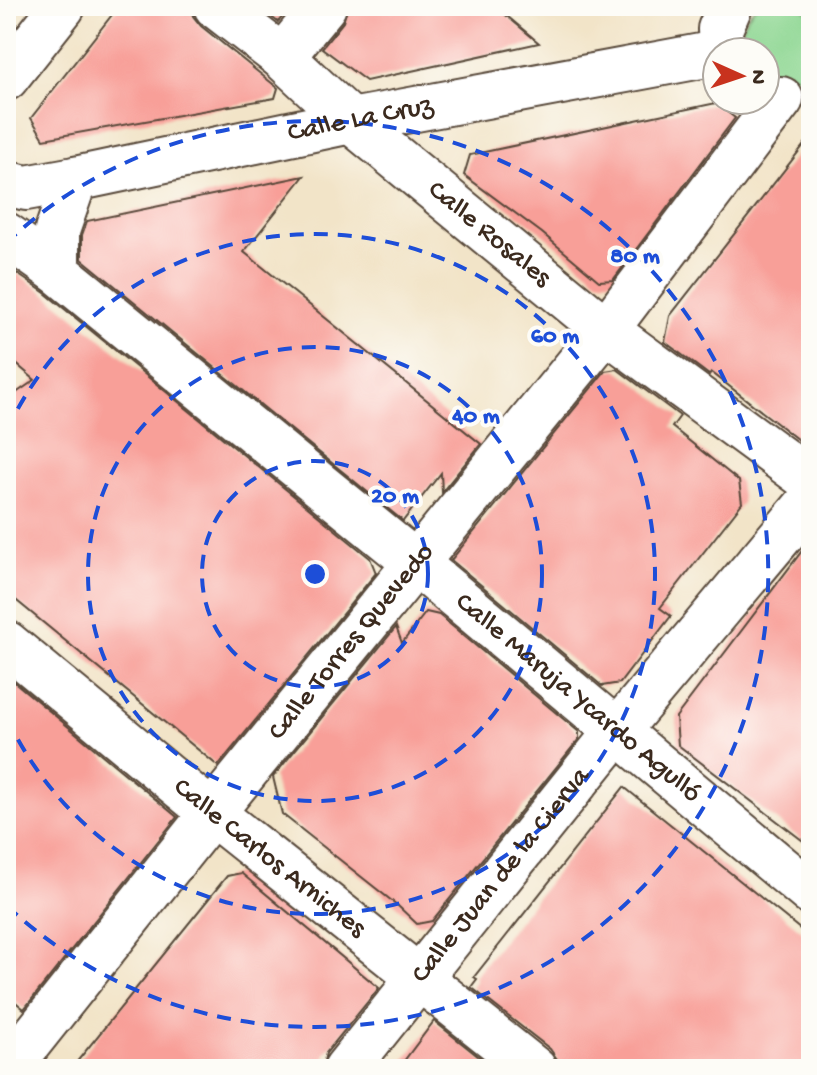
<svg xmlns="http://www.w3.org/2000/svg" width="817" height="1075" font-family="'Gochi Hand',sans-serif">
	<rect width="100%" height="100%" fill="#fdfcf7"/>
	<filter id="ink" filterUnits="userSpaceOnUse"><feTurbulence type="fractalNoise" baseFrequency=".0125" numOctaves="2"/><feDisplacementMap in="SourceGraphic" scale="16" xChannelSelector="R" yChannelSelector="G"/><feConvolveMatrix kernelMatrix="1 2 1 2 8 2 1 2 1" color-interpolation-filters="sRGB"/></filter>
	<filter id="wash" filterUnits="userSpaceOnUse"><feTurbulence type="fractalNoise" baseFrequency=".006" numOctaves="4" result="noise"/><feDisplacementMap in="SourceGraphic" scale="32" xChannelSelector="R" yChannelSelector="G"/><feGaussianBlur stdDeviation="1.8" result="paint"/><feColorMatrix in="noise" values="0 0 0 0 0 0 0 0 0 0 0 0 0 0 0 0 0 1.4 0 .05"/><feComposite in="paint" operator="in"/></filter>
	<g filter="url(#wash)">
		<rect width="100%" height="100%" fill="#f2e4c8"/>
		<path fill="#8ed793" stroke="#648058" stroke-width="2" d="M756,6H802L811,15V65C799,79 783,84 765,78V52H740C740,31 741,21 756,6Z"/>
		<g id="blocks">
			<g fill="#f89f98">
				<polygon points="119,6 192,6 193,16 201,26 278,88 275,98 44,139 31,118"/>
				<polygon points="257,6 292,6 278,22"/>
				<polygon points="348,6 495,6 539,43 366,81 322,48 343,22"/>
				<polygon points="716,103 735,118 613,280 599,281 542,233 464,175 470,155"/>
				<polygon points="811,136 811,450 711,372 709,375 665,342 670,316"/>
				<polygon points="304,176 244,252 481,444 442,492 441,473 403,521 82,259 82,235 87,221"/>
				<polygon points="6,266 45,293 370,558 376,573 218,766 6,592 6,400 35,380 6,355"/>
				<polygon points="617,369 680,416 672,427 739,481 742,503 660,608 671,616 620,683 602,686 451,560 605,371"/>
				<polygon points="811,539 811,847 678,745 676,717"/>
				<polygon points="426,612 439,615 579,732 579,739 432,921 417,924 397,905 282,814 273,777 396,627 402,643"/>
				<polygon points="6,675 177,817 24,1009 6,994"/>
				<polygon points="624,787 811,938 811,1069 558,1069 557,1059 550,1049 471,987 477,979 474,977"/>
				<polygon points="241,873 379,988 326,1053 322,1069 71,1069 227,876"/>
				<polygon points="434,1021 494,1069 398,1069"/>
			</g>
		</g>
	</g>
	<g filter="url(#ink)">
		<use href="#blocks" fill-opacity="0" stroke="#564638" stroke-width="2"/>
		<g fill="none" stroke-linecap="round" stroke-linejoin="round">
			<g stroke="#564638" stroke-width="48">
				<g id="minor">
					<path id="s1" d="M216,6L282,57L351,121L606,330L811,481"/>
					<polyline points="721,52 720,29 730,6"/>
					<polyline points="282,57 324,6"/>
					<polyline points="6,78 63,6"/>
					<path id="s2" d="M6,183L26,188L75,179L351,121L717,53"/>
					<path id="s3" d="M6,235L57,271L417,564L811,893"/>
					<polyline points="57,271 57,231 75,179"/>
					<path id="s4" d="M6,643L212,813L534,1069"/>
					<path id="s5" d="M8,1069L212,813L606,330L781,99"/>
					<path id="s6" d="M346,1069L617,731L811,500"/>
				</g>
			</g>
			<use href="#minor" stroke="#fff" stroke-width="44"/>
		</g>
	</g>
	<g fill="none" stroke="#1d4ed8" stroke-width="4" stroke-dasharray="14 10">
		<circle cx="315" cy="574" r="113"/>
		<circle cx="315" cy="574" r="227"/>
		<path d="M7 430A340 340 0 1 1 7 718"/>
		<path d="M6 243A453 453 0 1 1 6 905"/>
	</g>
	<g text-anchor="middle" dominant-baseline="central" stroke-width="8" stroke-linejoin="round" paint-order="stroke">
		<g font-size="28" fill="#3b2a1e" stroke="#fdfcf7">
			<text stroke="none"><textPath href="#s2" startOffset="362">Calle La Cruz</textPath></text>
			<text stroke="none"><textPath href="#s1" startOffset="356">Calle Rosales</textPath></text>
			<text stroke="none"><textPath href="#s5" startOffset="548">Calle Torres Quevedo</textPath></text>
			<text stroke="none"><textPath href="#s3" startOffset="736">Calle Maruja Ycardo Agulló</textPath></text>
			<text stroke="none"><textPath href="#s4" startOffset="340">Calle Carlos Arniches</textPath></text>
			<text stroke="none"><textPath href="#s6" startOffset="248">Calle Juan de la Cierva</textPath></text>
		</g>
	</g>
	<circle cx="315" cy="574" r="12" fill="#1d4ed8" stroke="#fdfcf7" stroke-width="4"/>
	<g font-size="24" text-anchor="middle" font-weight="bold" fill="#1d4ed8" stroke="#fdfcf7" stroke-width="8" stroke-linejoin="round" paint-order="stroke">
		<text x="635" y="262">80 m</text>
		<text x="555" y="342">60 m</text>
		<text x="476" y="422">40 m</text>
		<text x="395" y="502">20 m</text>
	</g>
	<rect width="817" height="1075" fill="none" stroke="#fdfcf7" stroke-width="32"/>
	<g transform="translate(741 76) rotate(93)"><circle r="38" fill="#fdfcf7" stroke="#afa8a0" stroke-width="2"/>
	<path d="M0-6L14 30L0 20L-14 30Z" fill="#c8321e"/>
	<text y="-12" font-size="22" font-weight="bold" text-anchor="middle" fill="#3b2a1e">N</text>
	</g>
</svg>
